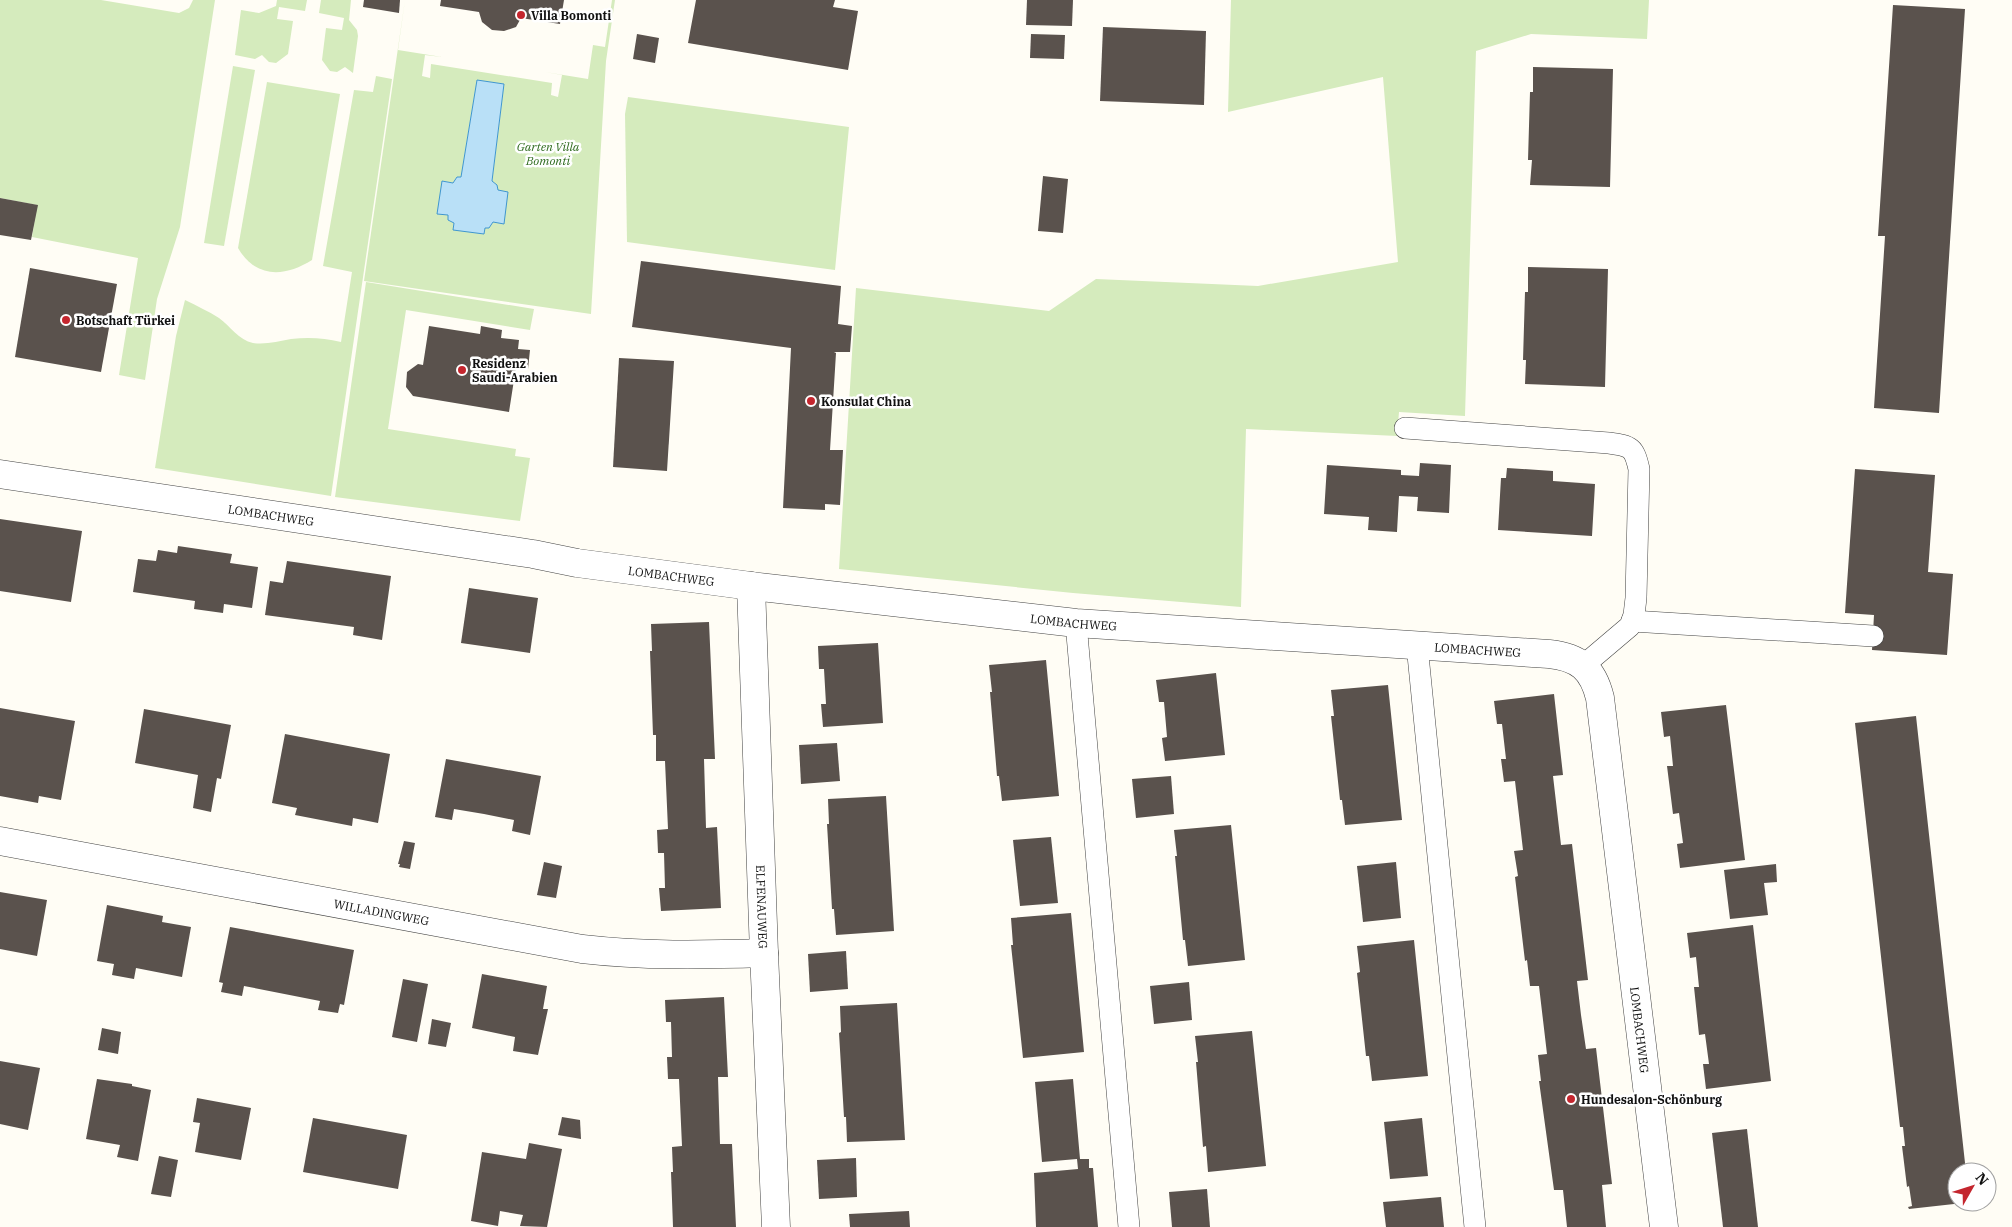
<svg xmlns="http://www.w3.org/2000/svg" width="2012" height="1227" font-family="'IBM Plex Serif',serif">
	<rect width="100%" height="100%" fill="#fffdf5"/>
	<g fill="#d5ebbd" fill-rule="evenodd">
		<polygon points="0,0 101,0 179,13 189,8 193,0 215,0 180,227 157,299 145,380 119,375 138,258 32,237 37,205 0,198"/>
		<polygon points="277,0 307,0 305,11 279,7 277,19 293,21 288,54 276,63 269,62 262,55 255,59 235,55 241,10 259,13 276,6"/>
		<polygon points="321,0 351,0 349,20 357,30 358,36 353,73 345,67 337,72 330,71 322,60 326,28 342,30 344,18 319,13"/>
		<path d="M405,0L398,50L442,57L425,55L422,76L430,78L431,64L552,83L551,95L558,97L562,75L545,72L588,79L593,45L605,47L612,0H615L606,61L591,314L364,281ZM477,80L504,84L492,182L495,183L504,224L493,222L489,228H485L484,234L453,229L454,223L448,220V215L438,214L443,181L453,183L457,177H461Z"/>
		<polygon points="1231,0 1649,0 1647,39 1531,34 1476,51 1465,416 1399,412 1397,436 1246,429 1241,607 1073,593 839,569 856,288 1049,311 1096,279 1258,286 1398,262 1383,77 1228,112"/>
		<polygon points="233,66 255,70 224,246 204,243"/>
		<path d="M376,76L392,79L331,496L155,468L176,336L185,300C197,306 208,311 219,318C230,326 239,340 253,343C266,345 278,341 291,339C309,337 324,338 341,342L352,272L323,266L354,90L373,92Z"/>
		<path d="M267,82L340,94L312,260C285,277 256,279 238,248Z"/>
		<polygon points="628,97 849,127 835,270 627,242 625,114"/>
		<polygon points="366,282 534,309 530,330 406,310 388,429 516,449 515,456 530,458 520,521 335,497"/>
	</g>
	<polygon fill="#b9e0f7" stroke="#3f96cf" points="477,80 504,84 492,181 497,185 498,190 508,192 504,224 493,222 489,228 485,228 484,234 453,230 454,223 448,220 448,215 437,214 442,181 453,183 457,177 461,177"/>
	<g fill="#5a524d">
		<polygon points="364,0 400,0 399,13 363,7"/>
		<polygon points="441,0 564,0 560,24 521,18 516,27 504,31 492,30 482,22 479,12 440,6"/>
		<polygon points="696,0 835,0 833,7 858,11 848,70 688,43"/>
		<polygon points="1027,0 1073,0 1072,26 1026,25"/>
		<polygon points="1893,5 1965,9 1939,413 1874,408 1885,236 1878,236"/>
		<polygon points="1103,27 1206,31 1204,105 1100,101"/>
		<polygon points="637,34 659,38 655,63 633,59"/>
		<polygon points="1031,34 1065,35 1064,59 1030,58"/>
		<polygon points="1533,67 1613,69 1610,187 1530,185 1532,160 1528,160 1530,92 1533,92"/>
		<polygon points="1043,176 1068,179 1063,233 1038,231"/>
		<polygon points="0,198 38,205 31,240 0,235"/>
		<polygon points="641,261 841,286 838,324 852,326 850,352 834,352 836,353 830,450 843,450 840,505 825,504 825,510 783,508 791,348 632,327"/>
		<polygon points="1528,267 1608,269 1605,387 1525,384 1526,360 1523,360 1525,292 1528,292"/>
		<polygon points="30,268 117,284 101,372 15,357"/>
		<polygon points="429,326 480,334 481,326 502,330 501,338 519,340 518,349 530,350 528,369 516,367 509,412 413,396 406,387 407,372 418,364 423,365"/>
		<polygon points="619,358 674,361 667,471 613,467"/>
		<polygon points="1420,463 1451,465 1449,513 1417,511 1418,497 1399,496 1397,532 1368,530 1369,517 1324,514 1327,465 1401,470 1401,475 1419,476"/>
		<polygon points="1507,468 1553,471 1553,481 1595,484 1592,536 1498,530 1501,478 1506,478"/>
		<polygon points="1855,469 1935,475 1928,572 1953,574 1947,655 1872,650 1874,615 1845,613"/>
		<polygon points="0,519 82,531 71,602 0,591"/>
		<polygon points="178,546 232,554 230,563 258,567 252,608 224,604 223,613 194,609 195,601 133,592 138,559 156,561 158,550 177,553"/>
		<polygon points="287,561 391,576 382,640 353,635 354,627 265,615 270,581 283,583"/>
		<polygon points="469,588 538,598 530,653 461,643"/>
		<polygon points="709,622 715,759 704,759 706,828 717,827 721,908 661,911 659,888 665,888 664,853 658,853 657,830 668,829 665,761 656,761 656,735 653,735 650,651 652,651 651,624"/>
		<polygon points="878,643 883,723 823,727 821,704 826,704 824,669 819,669 818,646"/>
		<polygon points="1046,660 1059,796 1002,801 999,776 997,776 990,692 992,692 989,665"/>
		<polygon points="1216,673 1225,755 1165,761 1162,738 1167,737 1164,702 1159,702 1156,680"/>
		<polygon points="1388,685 1402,820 1345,825 1342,800 1340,800 1331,716 1334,716 1331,690"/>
		<polygon points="1554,694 1563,775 1553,776 1561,845 1572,844 1588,980 1577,981 1581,1015 1586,1049 1596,1048 1612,1184 1602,1185 1606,1227 1567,1227 1563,1190 1554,1190 1539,1081 1541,1081 1538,1055 1547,1054 1539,986 1530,986 1527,960 1525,961 1515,877 1518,876 1514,851 1523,850 1515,781 1504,782 1501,759 1506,759 1502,724 1497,724 1494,701"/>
		<polygon points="1726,705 1745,860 1680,868 1677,844 1683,843 1679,813 1673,814 1667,766 1673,766 1670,736 1664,737 1661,712"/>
		<polygon points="0,708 75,721 61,800 39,796 38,803 0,796"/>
		<polygon points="144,709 231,725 221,779 217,778 211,812 193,808 198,775 135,763"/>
		<polygon points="1916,716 1966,1172 1957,1172 1957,1202 1963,1203 1909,1209 1908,1207 1912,1206 1909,1186 1907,1187 1902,1146 1905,1146 1903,1127 1900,1127 1855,723"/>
		<polygon points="285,734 390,754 378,823 353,818 352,826 295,815 297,808 272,803"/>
		<polygon points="837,743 840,781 801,784 799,745"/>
		<polygon points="446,759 541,776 530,835 512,831 514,820 484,814 454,809 452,820 435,817"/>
		<polygon points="1171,776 1174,814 1136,818 1132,779"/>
		<polygon points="886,796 894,931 836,935 834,909 832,909 827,824 829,824 828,799"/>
		<polygon points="1231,825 1245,960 1188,966 1185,940 1183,940 1175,856 1177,856 1174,830"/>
		<polygon points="1051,837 1058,903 1020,906 1013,840"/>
		<polygon points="404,841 415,843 410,869 399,867 400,864 398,864"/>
		<polygon points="544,862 562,866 556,898 537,895"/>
		<polygon points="1396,862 1401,918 1363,922 1357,866"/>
		<polygon points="1776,864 1777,882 1764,883 1768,915 1730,919 1724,870"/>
		<polygon points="0,892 47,900 37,956 0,949"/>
		<polygon points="107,905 163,916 162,922 191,927 182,977 136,968 134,979 112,975 114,964 97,961"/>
		<polygon points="1071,913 1084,1052 1023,1058 1011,945 1013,945 1011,918"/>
		<polygon points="1753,925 1771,1081 1706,1089 1703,1064 1709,1064 1705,1034 1699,1035 1694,987 1699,987 1696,957 1690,958 1687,933"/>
		<polygon points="230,927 354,950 344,1005 340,1004 338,1013 318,1010 320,1001 244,986 242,996 221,992 223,983 219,982"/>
		<polygon points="1414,940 1428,1076 1372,1081 1369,1056 1366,1056 1357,973 1360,972 1357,946"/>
		<polygon points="846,951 848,989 810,992 808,954"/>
		<polygon points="482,974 547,986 543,1009 548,1009 538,1055 513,1051 515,1037 472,1028"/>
		<polygon points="403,979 428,984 417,1042 392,1037"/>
		<polygon points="1189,982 1192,1020 1154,1024 1150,986"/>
		<polygon points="724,997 728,1077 718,1077 720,1144 732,1144 736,1227 673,1227 671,1172 673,1172 672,1147 682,1146 679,1079 668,1079 667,1057 672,1057 671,1022 666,1022 665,1000"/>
		<polygon points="897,1003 905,1140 847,1142 846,1117 844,1117 839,1033 841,1032 840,1006"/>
		<polygon points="432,1019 451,1023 446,1047 428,1044"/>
		<polygon points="102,1028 121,1032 118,1054 98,1050"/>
		<polygon points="1252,1031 1266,1166 1208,1172 1206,1146 1203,1147 1196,1062 1198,1062 1195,1036"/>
		<polygon points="0,1061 40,1068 28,1130 0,1124"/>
		<polygon points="97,1079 132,1084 132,1086 151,1090 138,1161 117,1157 120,1145 86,1139"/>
		<polygon points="1073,1079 1080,1159 1089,1159 1089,1168 1093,1168 1098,1227 1036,1227 1034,1173 1078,1169 1077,1159 1042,1162 1035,1082"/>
		<polygon points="197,1098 251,1108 241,1160 195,1152 200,1123 193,1122"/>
		<polygon points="562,1117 580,1120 581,1139 558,1135"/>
		<polygon points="313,1118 407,1135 398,1189 303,1172"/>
		<polygon points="1422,1118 1428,1176 1390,1179 1384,1122"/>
		<polygon points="1747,1129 1758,1227 1723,1227 1712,1133"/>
		<polygon points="529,1143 562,1149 547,1227 520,1226 523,1215 500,1211 498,1226 471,1221 482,1152 526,1159"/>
		<polygon points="159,1156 178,1160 171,1197 151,1194"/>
		<polygon points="856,1158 857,1197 819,1199 817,1160"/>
		<polygon points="1207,1189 1210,1227 1172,1227 1169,1192"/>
		<polygon points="1441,1197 1444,1227 1386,1227 1383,1202"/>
		<polygon points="909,1211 910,1227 850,1227 849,1214"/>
	</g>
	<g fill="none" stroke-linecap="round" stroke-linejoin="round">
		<g stroke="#444" stroke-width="22">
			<g id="service">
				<path d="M1405,428L1609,443C1631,446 1634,447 1639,469L1636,598L1634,615L1630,626L1584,665"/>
				<polyline points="1632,621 1873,636"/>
				<polyline points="1076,623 1129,1227"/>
				<polyline points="1417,645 1475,1227"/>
			</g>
		</g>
		<g stroke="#444" stroke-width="29">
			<g id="minor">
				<path id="s1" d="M0,474L533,554L577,563L751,586L1076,623L1549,654C1579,657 1593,669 1600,698L1664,1227"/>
				<path id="s2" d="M751,586L764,953L776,1227"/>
				<path id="s3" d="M0,841L582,949C643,956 703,955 764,953"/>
			</g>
		</g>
		<use href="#service" stroke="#fff" stroke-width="21"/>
		<use href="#minor" stroke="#fff" stroke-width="28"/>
	</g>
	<g fill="#c4262e" stroke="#fff" stroke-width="2">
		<circle cx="521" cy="15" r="5"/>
		<circle cx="66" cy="320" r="5"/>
		<circle cx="462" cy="370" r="5"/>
		<circle cx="811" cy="401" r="5"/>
		<circle cx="1571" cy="1099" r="5"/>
	</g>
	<g text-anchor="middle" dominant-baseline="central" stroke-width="5" stroke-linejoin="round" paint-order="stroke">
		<g font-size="12" font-weight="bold" fill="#111" stroke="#fff" text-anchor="start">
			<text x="531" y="15">Villa Bomonti</text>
			<text x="76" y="320">Botschaft Türkei</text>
			<text x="472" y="363">Residenz<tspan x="472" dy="14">Saudi-Arabien</tspan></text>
			<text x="821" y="401">Konsulat China</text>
			<text x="1581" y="1099">Hundesalon-Schönburg</text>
		</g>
		<g font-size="12" font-style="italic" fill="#2f6b1f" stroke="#fff">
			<text x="548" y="146">Garten Villa<tspan x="548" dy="14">Bomonti</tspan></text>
		</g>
		<g font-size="12" fill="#111" stroke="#fff">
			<text stroke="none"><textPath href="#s1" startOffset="274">LOMBACHWEG</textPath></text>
			<text stroke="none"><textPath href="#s1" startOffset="679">LOMBACHWEG</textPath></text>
			<text stroke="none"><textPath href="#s1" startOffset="1084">LOMBACHWEG</textPath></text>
			<text stroke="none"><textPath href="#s1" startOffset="1489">LOMBACHWEG</textPath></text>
			<text stroke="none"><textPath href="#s2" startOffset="321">ELFENAUWEG</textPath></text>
			<text stroke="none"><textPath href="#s3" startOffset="388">WILLADINGWEG</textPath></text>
			<text stroke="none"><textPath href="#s1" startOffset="1968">LOMBACHWEG</textPath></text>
		</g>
	</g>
	<g transform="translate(1972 1187) rotate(51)"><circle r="24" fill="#ffffff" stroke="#a0a0a0"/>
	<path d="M0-4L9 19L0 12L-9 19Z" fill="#c4262e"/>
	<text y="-8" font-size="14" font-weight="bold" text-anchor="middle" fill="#111111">N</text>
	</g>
</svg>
